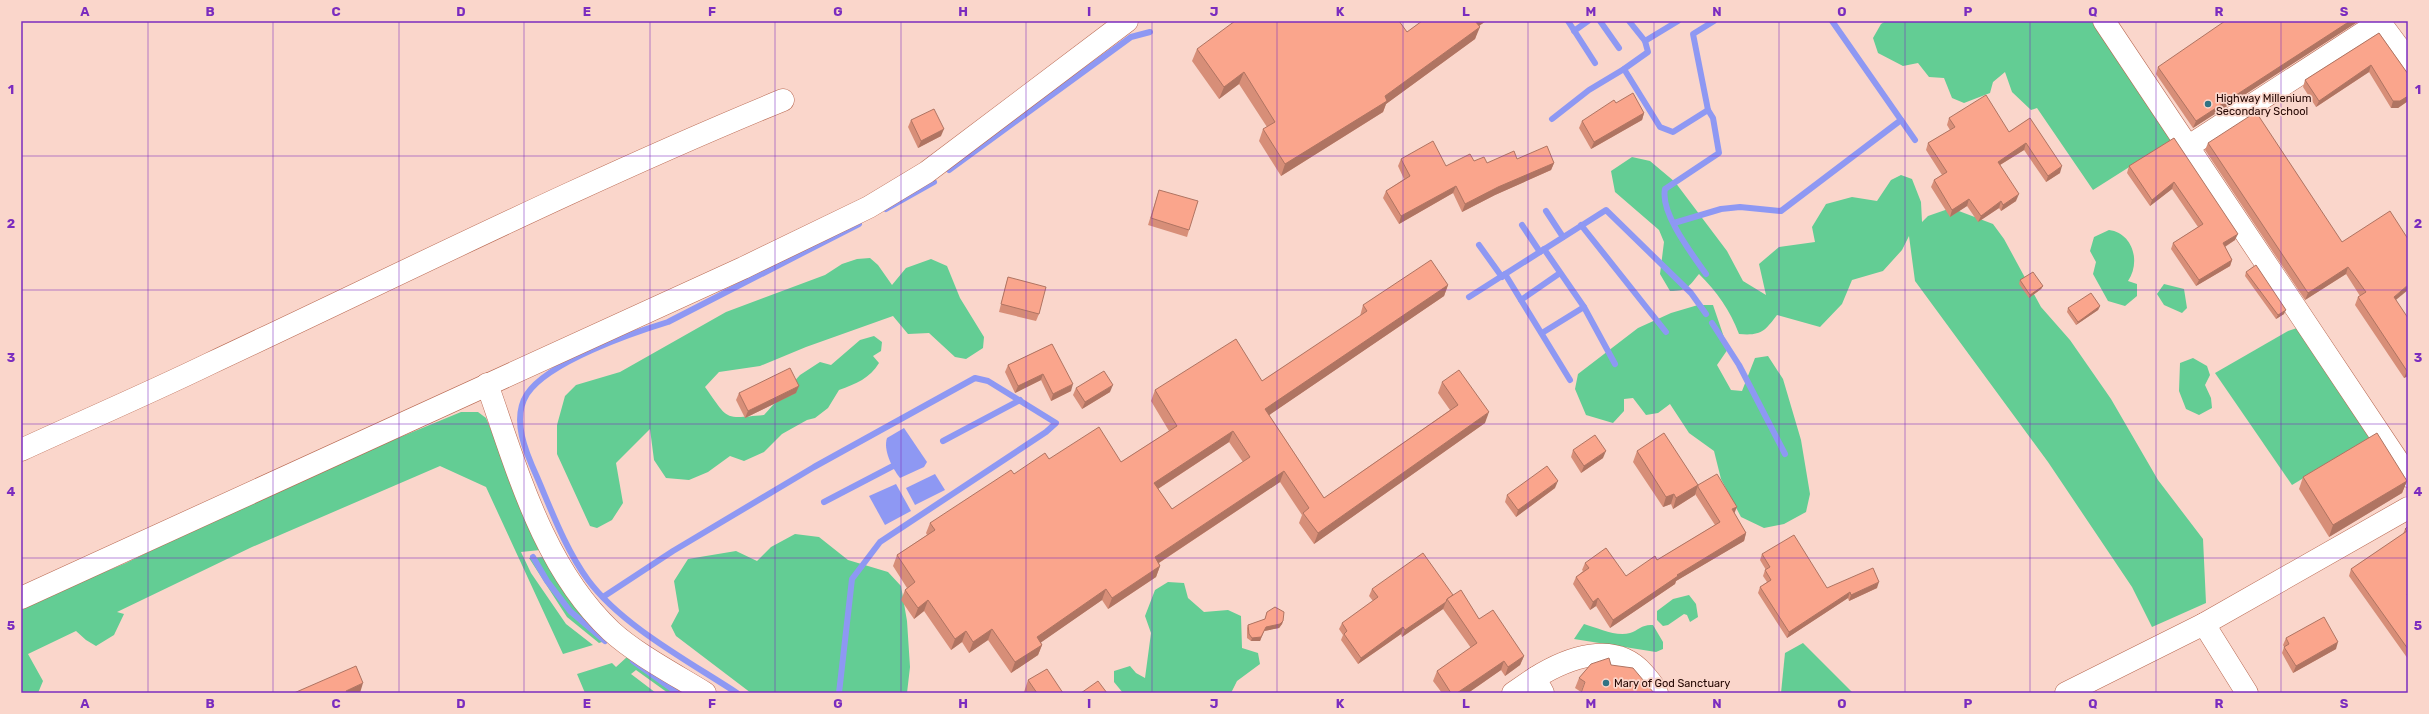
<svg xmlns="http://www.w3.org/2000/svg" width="2429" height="714" font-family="Rubik,sans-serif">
	<rect width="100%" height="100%" fill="#fad6cb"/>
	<g fill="#63cd94">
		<polygon points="1886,21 2095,21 2175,138 2093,190 2037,108 2031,110 2012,92 2005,72 1993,82 1990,93 1964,103 1952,98 1944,78 1929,77 1918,63 1903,66 1878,53 1873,38 1881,24"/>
		<path d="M1632,157L1650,161L1675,182L1727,251L1743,281L1766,295L1759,264L1779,247L1815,242L1812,227L1826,204L1852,197L1877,201L1891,180L1901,175L1912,179L1921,202L1922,222L1928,216L1951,208L1993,224L2004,239L2041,307L2070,340L2111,399L2158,480L2203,539L2206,603L2152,627L2132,587L2048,462L1915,281L1909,236L1902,250L1883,271L1852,280L1842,304L1820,327L1777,315C1765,331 1761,336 1739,334C1730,310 1717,292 1699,274C1688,287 1688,291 1670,291L1660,274L1664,242L1659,230L1615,192L1611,171Z"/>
		<path d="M2109,230C2133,233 2141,262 2128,281L2137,284V296L2125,306L2108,301L2093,274L2096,262L2090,251L2094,237Z"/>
		<path d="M870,258L878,265L892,285L906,268L931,259L947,266L960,298L984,337L983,348L966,359L955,357L929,333L908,334L893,316L806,347L760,366L719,372L705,387C729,420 722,419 764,415L800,375L820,362L831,365L860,340L874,336L882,342L881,351L873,356L879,363C870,378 856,384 839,390L828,408L815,418L807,420L782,434L764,452L744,461L730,456L708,472L689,480L666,478L654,460L650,429L616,463L623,503L612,520L597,528L590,526L557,454V425L565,396L576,385L620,372L726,312L825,275L842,264L857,259Z"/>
		<polygon points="2164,284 2184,289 2187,308 2182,313 2164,305 2157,294"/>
		<polygon points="1698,305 1713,305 1728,349 1717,365 1731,390 1742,391 1755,358 1768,356 1783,379 1801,440 1810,494 1806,512 1784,524 1764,528 1741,517 1721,479 1714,451 1689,433 1670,404 1658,413 1646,415 1633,398 1624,399 1624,411 1613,423 1586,415 1575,389 1578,374 1638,328 1671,313"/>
		<polygon points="2297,328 2372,437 2292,485 2215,373 2288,331"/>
		<polygon points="2193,358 2207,366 2210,375 2205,385 2211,398 2212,408 2199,415 2186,409 2179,391 2180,363"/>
		<polygon points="461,412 478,412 486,418 540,550 521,552 531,573 566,624 593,645 563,654 486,487 440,466 252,547 117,612 124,614 114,635 96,646 86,640 76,631 28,654 43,681 38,693 21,693 21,607 126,563 253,501 340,462"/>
		<polygon points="795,534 819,537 848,560 888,572 901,586 907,621 910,667 907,693 751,693 676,636 671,626 679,611 674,581 688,559 736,551 757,561 771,547"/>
		<polygon points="543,557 574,604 604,635 605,641 599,643 567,617 529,558"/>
		<polygon points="1168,582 1184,583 1188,598 1204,612 1228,610 1241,616 1242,648 1258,653 1260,664 1237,681 1231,693 1123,693 1114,682 1114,671 1130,666 1136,673 1145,678 1151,633 1145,616 1155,590"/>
		<polygon points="1689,595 1696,604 1698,617 1690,622 1687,615 1684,614 1668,625 1663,626 1657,620 1657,611 1673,599"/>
		<path d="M1584,624C1598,628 1616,637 1630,633C1639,630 1642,624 1653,625L1663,642V649L1656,652L1574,639Z"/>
		<polygon points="1803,643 1853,693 1781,693 1785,653"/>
		<polygon points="627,657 687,693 668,693 636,670 631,674 656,693 585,693 577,674 612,663 616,667"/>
	</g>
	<g fill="#8e98f3">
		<path d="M904,428L927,462L924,467L900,478C892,468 883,450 887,438Z"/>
		<polygon points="935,474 945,490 915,505 906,488"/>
		<polygon points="896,484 911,511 885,525 869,496"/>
	</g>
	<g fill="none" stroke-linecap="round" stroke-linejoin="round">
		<g stroke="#8e98f3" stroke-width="6">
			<polyline points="1568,21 1595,63"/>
			<polyline points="1600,21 1619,48"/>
			<polyline points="1832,21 1915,140"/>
			<polyline points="1574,31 1588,21"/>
			<polyline points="1645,41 1678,21"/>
			<path d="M1624,69L1660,127L1673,132L1708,110L1713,118L1719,153L1665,189C1660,213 1692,254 1706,274"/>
			<polyline points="1708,110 1693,34 1714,21"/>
			<polyline points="1552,119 1589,90 1624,69 1648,52 1645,41 1629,21"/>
			<polyline points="949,170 1131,37 1150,32"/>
			<polyline points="886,209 934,182"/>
			<polyline points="1546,211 1563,237"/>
			<polyline points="1674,223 1721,209 1740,207 1781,211 1901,120"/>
			<polyline points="1522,225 1540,252"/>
			<polyline points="1581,225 1666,332"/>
			<polyline points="1479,245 1502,277"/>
			<polyline points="1544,249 1584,307 1615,364"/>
			<polyline points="1505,274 1570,380"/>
			<polyline points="1469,297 1606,210 1691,293 1706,314"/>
			<polyline points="1521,300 1560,273"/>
			<polyline points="1712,323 1739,365 1785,454"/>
			<polyline points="1542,333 1584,307"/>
			<polyline points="943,441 1020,400"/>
			<polyline points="824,502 893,466"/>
			<polyline points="533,557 547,581 570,611 605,641"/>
			<polyline points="603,597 673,551 814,467 975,378 988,381 1056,423 1046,432 880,542 852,579 839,693"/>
			<polyline points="633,661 678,693"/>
			<path d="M737,693C690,662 622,626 588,580C566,550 552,512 537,477C526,453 511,419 527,394C548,362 632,333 668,322L859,224"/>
		</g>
		<g stroke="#b86851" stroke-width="23">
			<g id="minor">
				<polyline points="2104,21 2408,476"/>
				<polyline points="2379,21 2408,60"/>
				<polyline points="2189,146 2380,22"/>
				<path d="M487,384C517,469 543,567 611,631C636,654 676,675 705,693"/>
				<path d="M21,450C84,421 147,394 209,364C399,275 588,180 783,100"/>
				<polyline points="21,598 743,268 869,207 927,172 1127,21"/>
				<polyline points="2204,624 2247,693"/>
				<polyline points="1513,693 1535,678"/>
				<path d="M1543,693L1535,678C1567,658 1614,640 1643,673C1649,680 1654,685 1657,693"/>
				<polyline points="2066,693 2204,624 2408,508"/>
			</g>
		</g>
		<use href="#minor" stroke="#fff" stroke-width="22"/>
	</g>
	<g fill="#d78e78" fill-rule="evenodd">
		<polygon points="1422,21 1486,21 1479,26 1475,39 1386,104 1383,112 1281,176 1259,141 1263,129 1267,127 1239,84 1219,99 1192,61 1197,49 1407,32"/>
		<polygon points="2359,21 2193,128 2156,74 2158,67"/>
		<polygon points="2379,33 2408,74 2408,101 2398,108 2391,108 2369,72 2316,107 2303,87 2305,80"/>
		<polygon points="1616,103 1644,113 1642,120 1591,149 1579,128 1582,121"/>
		<polygon points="1949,118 2009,132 2030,118 2060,173 2046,182 2024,150 2000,165 2016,201 2001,211 1999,208 1978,222 1967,206 1950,217 1931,187 1934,180 1942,175 1926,150 1928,143 1950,130 1947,125"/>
		<polygon points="911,120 941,136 918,148 908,127"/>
		<polygon points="2174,138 2235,240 2225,247 2232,260 2230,266 2196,286 2171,249 2173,243 2198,227 2172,189 2150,206 2127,173 2129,166"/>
		<polygon points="2208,143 2396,300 2408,376 2404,378 2355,305 2358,297 2360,296 2346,274 2305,300 2205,150"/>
		<polygon points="1401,159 1446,166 1474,161 1487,163 1517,159 1554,163 1551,170 1495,195 1462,212 1453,193 1399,224 1383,198 1386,191 1404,179 1398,166"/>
		<polygon points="1159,190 1189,230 1187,237 1148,225"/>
		<polygon points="2246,272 2284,314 2276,319 2245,276"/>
		<polygon points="1008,277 1039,314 1036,321 999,312 1006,284"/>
		<polygon points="2020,280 2043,286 2041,289 2029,298 2019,284"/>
		<path d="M1448,285L1444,296L1269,415L1324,498L1450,410L1438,393L1442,382L1485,423L1314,544L1299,523L1302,515L1280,482L1159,563L1160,566L1156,577L1108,609L1102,600L1041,642L1042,645L1038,655L1011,673L988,640L969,653L962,642L951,650L924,611L914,619L901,600L905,590L907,588L893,566L897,555L927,535L926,533L930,523L1014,474L1049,459L1121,462L1169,431L1151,401L1155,390L1262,381L1360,316L1363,305ZM1229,442L1243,462L1172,509L1158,489Z"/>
		<polygon points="2100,306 2098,310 2076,325 2067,312 2068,308"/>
		<polygon points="1052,344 1071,391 1051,401 1041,380 1015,393 1005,372 1008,365"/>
		<polygon points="1076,388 1110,392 1082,409 1073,395"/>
		<polygon points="739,393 796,393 745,418 736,400"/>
		<polygon points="1573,450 1603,458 1581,473 1571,457"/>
		<polygon points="1637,451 1698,485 1734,513 1746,533 1744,541 1676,581 1675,584 1610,628 1596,606 1590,610 1573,584 1576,577 1583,571 1582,570 1585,563 1626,576 1657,560 1715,525 1695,494 1695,495 1673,509 1671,504 1663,507 1633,462"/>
		<polygon points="2303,477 2407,481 2402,493 2329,537 2299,489"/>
		<polygon points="1555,488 1516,517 1505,502 1507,495"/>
		<polygon points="2408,526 2408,659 2349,576 2351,569 2403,534 2405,529"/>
		<polygon points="1762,554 1827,588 1877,588 1849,601 1848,598 1787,638 1758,593 1760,587 1767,582 1763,576 1765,570 1766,570 1760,560"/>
		<polygon points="1372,589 1453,595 1479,619 1524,656 1520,665 1505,676 1501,670 1468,693 1442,693 1433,681 1437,671 1471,648 1443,609 1402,637 1401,634 1358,664 1341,640 1343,635 1339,629 1342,623 1373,601 1369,596"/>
		<polygon points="1267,612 1283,621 1282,624 1279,628 1264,631 1260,641 1251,641 1247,638 1247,628 1248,625 1265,619"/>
		<polygon points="2286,638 2336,649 2293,673 2282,653 2284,647 2283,645"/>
		<polygon points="1591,664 1581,692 1575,688 1579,678"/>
		<polygon points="1028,680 1063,693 1025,693 1024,692"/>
	</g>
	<g fill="#af7462">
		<polygon points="1474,21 1486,21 1470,32"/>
		<polygon points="2350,21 2359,21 2193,128 2196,121"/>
		<polygon points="1480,27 1475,39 1386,104 1383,112 1281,176 1285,164 1385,96"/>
		<polygon points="2371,65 2369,72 2316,107 2319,101"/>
		<polygon points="1244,72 1239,84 1219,99 1224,87"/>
		<polygon points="2408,96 2408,101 2398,108 2391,108 2393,101"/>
		<polygon points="1644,113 1642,120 1591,149 1594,142"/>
		<polygon points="944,129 941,136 918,148 921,141"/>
		<polygon points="2026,143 2024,150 1995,168 1998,162"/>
		<polygon points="1554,163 1551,170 1495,195 1462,212 1465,204 1498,187"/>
		<polygon points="2062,166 2060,173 2046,182 2048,176"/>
		<polygon points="2174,182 2172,189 2150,206 2152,200"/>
		<polygon points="1456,186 1453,193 1399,224 1401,216"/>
		<polygon points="2019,194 2016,201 2001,211 2003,205"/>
		<polygon points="1969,199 1967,206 1950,217 1952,210"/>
		<polygon points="2001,201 1999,208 1978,222 1981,216"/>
		<polygon points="2238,234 2235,240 2221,249 2223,243"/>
		<polygon points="2232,260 2230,266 2196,286 2199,280"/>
		<polygon points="2348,267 2346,274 2305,300 2308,293"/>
		<polygon points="1448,285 1444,296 1262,420 1265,409"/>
		<polygon points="2408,285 2408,290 2391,304 2394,297"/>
		<polygon points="2043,286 2041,289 2029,298 2030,295"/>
		<polygon points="2100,306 2098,310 2076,325 2078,322"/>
		<polygon points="2286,310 2284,314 2276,319 2278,315"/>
		<polygon points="2408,370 2408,376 2404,378 2407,371"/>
		<polygon points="1043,374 1041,380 1015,393 1018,386"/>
		<polygon points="1073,384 1071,391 1051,401 1053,394"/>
		<polygon points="1113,385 1110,392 1082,409 1085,402"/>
		<polygon points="799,386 796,393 745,418 748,411"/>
		<polygon points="1489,412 1485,423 1314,544 1318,533"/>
		<polygon points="1233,431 1229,442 1150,494 1154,483"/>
		<polygon points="1606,451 1603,458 1581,473 1584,466"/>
		<polygon points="1284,471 1280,482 1151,568 1155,557"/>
		<polygon points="1558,481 1555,488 1516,517 1518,510"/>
		<polygon points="2407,481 2402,493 2329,537 2333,525"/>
		<polygon points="1698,485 1695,495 1673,509 1676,498"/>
		<polygon points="1674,494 1671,504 1663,507 1666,497"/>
		<polygon points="1737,507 1734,514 1732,509"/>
		<polygon points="1746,533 1744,541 1676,581 1675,584 1610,628 1613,620 1677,575"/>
		<polygon points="1160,566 1156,577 1108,609 1112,598"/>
		<polygon points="1879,582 1877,588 1849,601 1851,595"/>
		<polygon points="1106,589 1102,600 1033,648 1037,637"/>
		<polygon points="1850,592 1848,598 1787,638 1789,632"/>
		<polygon points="1598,598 1596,606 1590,610 1593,602"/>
		<polygon points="928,600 924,611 914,619 918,608"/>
		<polygon points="1446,602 1443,609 1402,637 1405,630"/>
		<polygon points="1283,621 1282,624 1279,628 1264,631 1260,641 1251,641 1252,638 1266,627"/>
		<polygon points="1403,627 1401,634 1358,664 1361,658"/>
		<polygon points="992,629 988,640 969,653 973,642"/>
		<polygon points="966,631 962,642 951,650 955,639"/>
		<polygon points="2338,642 2336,649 2293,673 2296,666"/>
		<polygon points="1042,645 1038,655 1011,673 1015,662"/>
		<polygon points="1524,656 1520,665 1505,676 1508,667"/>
		<polygon points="1504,661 1501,670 1468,693 1457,693"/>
		<polygon points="363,683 360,693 345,693 346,691"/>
	</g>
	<g fill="#faa58c" stroke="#af7462" fill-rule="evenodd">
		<polygon points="1235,21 1399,21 1407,32 1422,21 1475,21 1480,27 1385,96 1387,101 1285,164 1263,129 1275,122 1244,72 1224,87 1197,49"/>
		<polygon points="2225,21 2350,21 2196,121 2158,67"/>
		<polygon points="2379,33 2408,74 2408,96 2400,101 2393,101 2371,65 2319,101 2305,80"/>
		<polygon points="1633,93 1644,113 1594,142 1582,121 1614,100 1616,103"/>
		<polygon points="1986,95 2009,132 2030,118 2062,166 2048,176 2026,143 1998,162 2019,194 2003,205 2001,201 1981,216 1969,199 1952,210 1934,180 1947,172 1928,143 1955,127 1949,118"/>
		<polygon points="934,109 944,129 921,141 911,120"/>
		<polygon points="2256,112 2342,242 2390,211 2408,239 2408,285 2394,297 2408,318 2408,370 2407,371 2358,297 2366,292 2348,267 2308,293 2208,143"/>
		<polygon points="2174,138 2238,234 2223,243 2232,260 2199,280 2173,243 2203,224 2174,182 2152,200 2129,166"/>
		<polygon points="1433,141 1446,166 1470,154 1474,161 1484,157 1487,163 1514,151 1517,159 1547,146 1554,163 1498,187 1465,204 1456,186 1401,216 1386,191 1410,176 1401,159"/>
		<polygon points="1159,190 1198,201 1189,230 1151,218"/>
		<path d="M1431,260L1448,285L1265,409L1324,498L1458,405L1442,382L1459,370L1489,412L1318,533L1303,513L1309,508L1284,471L1155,557L1160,566L1112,598L1106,589L1037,637L1042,645L1015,662L992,629L973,642L966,631L955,639L928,600L918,608L905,590L915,582L897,555L935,530L930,523L1011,470L1014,474L1045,453L1049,459L1099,427L1121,462L1177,426L1155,390L1236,339L1262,381L1367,311L1363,305ZM1233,431L1250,457L1172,509L1154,483Z"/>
		<polygon points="2256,265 2286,310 2278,315 2246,272"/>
		<polygon points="2033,272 2043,286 2030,295 2020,280"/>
		<polygon points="1008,277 1046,287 1039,314 1001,304"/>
		<polygon points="2091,293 2100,306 2078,322 2068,308"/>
		<polygon points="1052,344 1073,384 1053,394 1043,374 1018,386 1008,365"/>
		<polygon points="790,368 799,386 748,411 739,393"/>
		<polygon points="1104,371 1113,385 1085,402 1076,388"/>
		<polygon points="1664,433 1698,485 1676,498 1674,494 1666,497 1637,451"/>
		<polygon points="2377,433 2407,481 2333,525 2303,477"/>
		<polygon points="1595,435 1606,451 1584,466 1573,450"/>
		<polygon points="1547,466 1558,481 1518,510 1507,495"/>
		<polygon points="1717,474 1737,507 1732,509 1746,533 1677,575 1678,576 1613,620 1598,598 1593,602 1576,577 1589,568 1585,563 1606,548 1626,576 1655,556 1657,560 1720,522 1698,487 1698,485"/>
		<polygon points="2408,526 2408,593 2407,594 2408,596 2408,649 2351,569 2407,531 2405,529"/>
		<polygon points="1794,535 1827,588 1873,568 1879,582 1851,595 1850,592 1789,632 1760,587 1771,580 1765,570 1770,567 1762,554"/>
		<polygon points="1423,553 1453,595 1447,599 1446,602 1405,630 1403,627 1361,658 1344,634 1347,631 1342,623 1378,597 1372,589"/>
		<polygon points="1461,590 1479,619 1493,610 1524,656 1508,667 1504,661 1457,693 1451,693 1437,671 1477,643 1447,599"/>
		<polygon points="1275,607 1284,612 1283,621 1280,624 1266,627 1261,637 1252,638 1249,634 1248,625 1265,619 1267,612"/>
		<polygon points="2324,617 2338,642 2296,666 2284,647 2289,644 2286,638"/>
		<polygon points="1609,658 1611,665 1633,668 1654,693 1581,693 1585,682 1579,678 1591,664"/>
		<polygon points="356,666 363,683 346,691 347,693 294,693"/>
		<polygon points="1047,669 1063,693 1037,693 1028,680"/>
		<polygon points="1098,681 1107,693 1081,693"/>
	</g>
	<path fill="none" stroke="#7b2cbf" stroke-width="1" stroke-opacity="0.55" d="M148,21V693M273,21V693M399,21V693M524,21V693M650,21V693M775,21V693M901,21V693M1026,21V693M1152,21V693M1277,21V693M1403,21V693M1528,21V693M1654,21V693M1779,21V693M1905,21V693M2030,21V693M2156,21V693M2281,21V693M21,156H2408M21,290H2408M21,424H2408M21,558H2408"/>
	<g fill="#307384" stroke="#fad6cb" stroke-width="1.5">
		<circle cx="2208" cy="104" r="4"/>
		<circle cx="1606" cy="683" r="4"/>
	</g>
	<g text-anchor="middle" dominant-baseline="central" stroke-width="3.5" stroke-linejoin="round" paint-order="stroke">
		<g font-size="11" fill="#220501" stroke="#fad6cb" text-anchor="start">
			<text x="2216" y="98">Highway Millenium<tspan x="2216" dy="13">Secondary School</tspan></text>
			<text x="1614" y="683">Mary of God Sanctuary</text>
		</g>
	</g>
	<rect width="2429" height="714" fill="none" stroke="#fad6cb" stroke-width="44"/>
	<rect x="22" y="22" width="2385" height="670" fill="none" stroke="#7b2cbf" stroke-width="1.5"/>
	<g font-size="13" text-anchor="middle" font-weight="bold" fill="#7b2cbf">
		<text x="85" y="16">A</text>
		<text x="210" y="16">B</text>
		<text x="336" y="16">C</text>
		<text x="461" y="16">D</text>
		<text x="587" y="16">E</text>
		<text x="712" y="16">F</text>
		<text x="838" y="16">G</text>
		<text x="963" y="16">H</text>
		<text x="1089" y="16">I</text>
		<text x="1214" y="16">J</text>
		<text x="1340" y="16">K</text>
		<text x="1466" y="16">L</text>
		<text x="1591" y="16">M</text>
		<text x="1717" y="16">N</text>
		<text x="1842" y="16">O</text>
		<text x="1968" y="16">P</text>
		<text x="2093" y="16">Q</text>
		<text x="2219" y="16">R</text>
		<text x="2344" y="16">S</text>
		<text x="11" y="94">1</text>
		<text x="2418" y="94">1</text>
		<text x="11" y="228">2</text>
		<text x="2418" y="228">2</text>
		<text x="11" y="362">3</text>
		<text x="2418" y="362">3</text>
		<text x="11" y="496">4</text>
		<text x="2418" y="496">4</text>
		<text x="11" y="630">5</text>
		<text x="2418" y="630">5</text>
		<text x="85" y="708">A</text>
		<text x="210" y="708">B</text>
		<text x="336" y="708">C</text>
		<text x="461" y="708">D</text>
		<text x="587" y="708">E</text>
		<text x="712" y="708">F</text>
		<text x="838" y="708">G</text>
		<text x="963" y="708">H</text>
		<text x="1089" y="708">I</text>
		<text x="1214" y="708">J</text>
		<text x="1340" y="708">K</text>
		<text x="1466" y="708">L</text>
		<text x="1591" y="708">M</text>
		<text x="1717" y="708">N</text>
		<text x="1842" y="708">O</text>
		<text x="1968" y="708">P</text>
		<text x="2093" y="708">Q</text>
		<text x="2219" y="708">R</text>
		<text x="2344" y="708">S</text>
	</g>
</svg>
